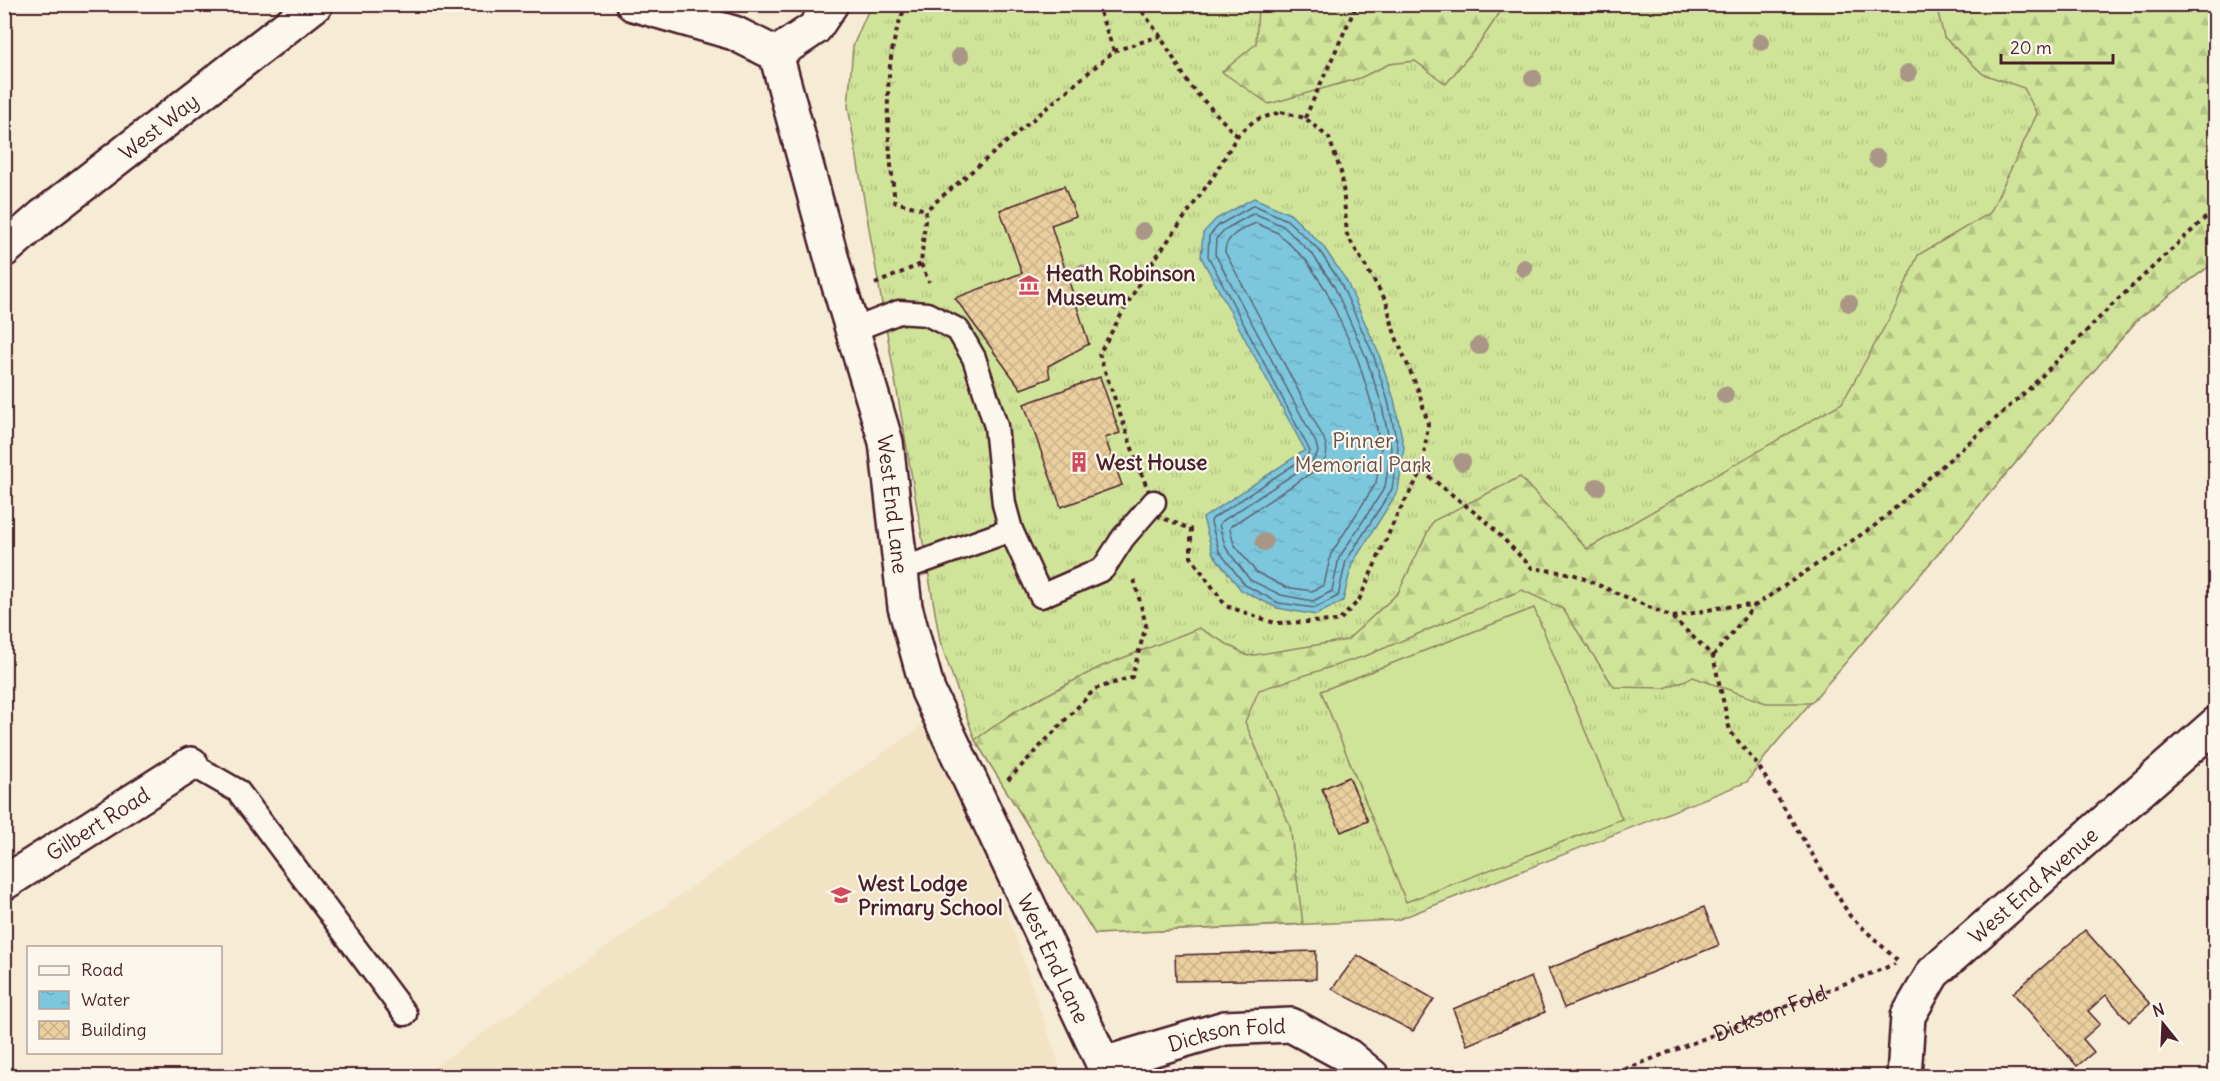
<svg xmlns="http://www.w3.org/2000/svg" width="2220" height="1081" font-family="Delius,sans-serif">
	<defs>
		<pattern id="grass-tufts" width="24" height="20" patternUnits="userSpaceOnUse" patternTransform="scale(1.5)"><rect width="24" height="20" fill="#d0e499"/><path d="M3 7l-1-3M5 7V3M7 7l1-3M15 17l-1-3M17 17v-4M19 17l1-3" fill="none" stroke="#b4c384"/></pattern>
		<pattern id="forest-firs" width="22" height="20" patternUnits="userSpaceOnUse" patternTransform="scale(1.5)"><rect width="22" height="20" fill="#d0e499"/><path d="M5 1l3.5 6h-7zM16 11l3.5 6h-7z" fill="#b4c384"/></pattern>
		<pattern id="water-ripples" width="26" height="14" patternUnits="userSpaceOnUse" patternTransform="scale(1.5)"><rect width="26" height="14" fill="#7cc7dc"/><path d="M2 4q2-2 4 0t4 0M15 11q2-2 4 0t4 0" fill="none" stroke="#6daabd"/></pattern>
		<pattern id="building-cross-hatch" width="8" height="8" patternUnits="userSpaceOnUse" patternTransform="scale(1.5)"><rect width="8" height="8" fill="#ebd09f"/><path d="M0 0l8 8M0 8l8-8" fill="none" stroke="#cbb289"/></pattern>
	</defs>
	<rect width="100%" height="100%" fill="#f6ebd5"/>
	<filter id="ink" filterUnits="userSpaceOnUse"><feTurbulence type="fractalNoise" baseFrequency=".0167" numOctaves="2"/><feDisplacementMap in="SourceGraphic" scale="12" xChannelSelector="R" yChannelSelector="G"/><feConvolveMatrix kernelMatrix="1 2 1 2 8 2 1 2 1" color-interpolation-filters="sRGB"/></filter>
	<g filter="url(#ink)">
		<polygon fill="#f3e3c5" points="939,714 1063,1076 422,1076"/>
		<polygon fill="url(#grass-tufts)" stroke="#8d8262" stroke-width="1.5" points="871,4 2215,5 2215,262 2139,318 1771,749 1747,782 1397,920 1095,934 975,740 940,641 848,106 853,46"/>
		<g fill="url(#forest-firs)" stroke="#8d8262" stroke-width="1.5">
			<polygon points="1258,5 1258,4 1505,5 1480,42 1446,84 1415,61 1389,64 1360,78 1269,104 1222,72 1256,44"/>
			<polygon points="1936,5 2215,5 2215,262 2139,318 1811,703 1766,703 1693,677 1665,688 1614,687 1563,609 1522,590 1368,655 1259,690 1245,722 1290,826 1303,924 1095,934 975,740 1014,712 1100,667 1199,628 1248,656 1347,640 1398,593 1433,521 1520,477 1587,549 1842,403 1895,308 1918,255 1990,213 2037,114 2024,88 1983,74 1944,37"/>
		</g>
		<polygon fill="#d0e499" stroke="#8d8262" stroke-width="1.5" points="1534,608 1622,819 1406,902 1321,691"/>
		<polygon fill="url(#water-ripples)" stroke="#688495" stroke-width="1.5" points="1254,198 1290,214 1323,246 1346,280 1378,352 1394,399 1404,448 1398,491 1352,564 1343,601 1316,615 1277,608 1241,590 1213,554 1203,518 1305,450 1201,257 1203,233 1216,219"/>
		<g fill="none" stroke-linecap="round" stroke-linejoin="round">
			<g stroke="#5e6272" stroke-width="1.5">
				<polygon points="1254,205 1287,220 1319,250 1340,282 1373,354 1388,401 1398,448 1392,489 1346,561 1338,596 1315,608 1279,603 1245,585 1219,551 1211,522 1212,519 1307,456 1310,451 1208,256 1209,236 1219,225"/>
				<polygon points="1254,213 1283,226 1313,255 1334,286 1366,357 1381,402 1391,448 1385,487 1339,558 1332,591 1313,601 1281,595 1250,580 1226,548 1219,525 1221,522 1312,462 1318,452 1316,443 1215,254 1216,239 1224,230"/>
				<path d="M1256,223L1278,233L1306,260L1326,290L1358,360L1372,405L1381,449L1376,483L1331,554L1324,585L1312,591L1285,587L1256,572L1234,544L1230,529L1231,526L1317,469C1327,461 1329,450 1324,439L1225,252C1225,236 1242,229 1256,223Z"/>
			</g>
		</g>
		<g fill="url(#building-cross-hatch)" stroke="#4a1f2b" stroke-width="1.5">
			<polygon points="1064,186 1076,216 1051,225 1089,344 1048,366 1050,378 1021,389 955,298 1022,273 1000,210"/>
			<polygon points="1100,377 1120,433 1105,438 1122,485 1061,507 1024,404"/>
			<polygon points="1349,777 1368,821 1341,832 1322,789"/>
			<polygon points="1704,907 1719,945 1564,1008 1548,969"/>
			<polygon points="2085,930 2150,1004 2129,1022 2106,995 2088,1011 2100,1024 2083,1039 2094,1052 2077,1066 2013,993"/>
			<polygon points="1316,951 1316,979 1176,981 1175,955"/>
			<polygon points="1357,955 1434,999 1413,1031 1332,989"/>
			<polygon points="1531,977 1545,1012 1467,1045 1453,1009"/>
		</g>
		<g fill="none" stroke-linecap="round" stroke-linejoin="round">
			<g stroke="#4a1f2b" stroke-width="27">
				<g id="service">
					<polyline points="853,330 899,312 927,314 958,330 974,358 996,426 1004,504 1011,530"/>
					<polyline points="902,569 1011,530 1041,596 1103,569 1123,538 1154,502"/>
					<polyline points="191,764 238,791 405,1014"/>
				</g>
			</g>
			<g stroke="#4a1f2b" stroke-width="38">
				<g id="minor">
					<path id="s2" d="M633,4L734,33L776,54L838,282L886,442L905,607L928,691L1109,1076"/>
					<polyline points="776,54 815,28 831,4"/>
					<path id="s3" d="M4,250L43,216L316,4"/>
					<path id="s4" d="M4,883L191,764"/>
					<path id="s5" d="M1103,1064L1225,1028L1291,1025L1348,1056L1372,1076"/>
					<path id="s6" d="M1904,1076L1908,1016L1933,973L2216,724"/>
				</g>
			</g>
			<g stroke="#4a1f2b" stroke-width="4" stroke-dasharray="4.5 4.5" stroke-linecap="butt">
				<path d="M907,4C879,59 888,142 895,202L926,210"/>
				<polyline points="1137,4 1160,36 1190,86 1237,136"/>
				<polyline points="1114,51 1160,36"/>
				<polygon points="1281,112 1305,118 1329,138 1342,175 1347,235 1386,301 1395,335 1419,392 1428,424 1422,471 1397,515 1359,600 1339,621 1275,623 1226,606 1191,557 1191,529 1160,517 1140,471 1099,354 1145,273 1213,177 1237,136 1255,120"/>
				<polyline points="1305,118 1357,4"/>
				<polyline points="921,264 929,282"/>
				<polyline points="875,284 921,264 926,210 1114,51 1097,4"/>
				<polyline points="1422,471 1488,523 1532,568 1573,574 1672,617 1713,656 1730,731 1759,767 1850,916 1898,961"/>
				<polyline points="1673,617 1723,607 1756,605 1877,524 2029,389 2109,308 2216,208"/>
				<polyline points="1713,656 1755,605"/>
				<polyline points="1008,780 1095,689 1132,677 1146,625 1134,579"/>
				<path id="s1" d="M1608,1076L1895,964"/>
			</g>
			<use href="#service" stroke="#fbf7ec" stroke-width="22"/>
			<use href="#minor" stroke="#fbf7ec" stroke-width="33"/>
		</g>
		<g fill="#aa9686">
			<circle cx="1761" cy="42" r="9"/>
			<circle cx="960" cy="56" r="9"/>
			<circle cx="1908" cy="73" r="9"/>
			<circle cx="1533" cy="78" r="9"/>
			<circle cx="1877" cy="158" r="9"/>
			<circle cx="1143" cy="231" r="9"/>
			<circle cx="1524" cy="268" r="9"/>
			<circle cx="1082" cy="273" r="9"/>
			<circle cx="1849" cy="303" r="9"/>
			<circle cx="1479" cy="346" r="9"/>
			<circle cx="1725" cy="395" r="9"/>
			<circle cx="1462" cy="462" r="9"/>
			<circle cx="1597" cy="487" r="9"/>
			<circle cx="1264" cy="542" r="9"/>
		</g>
	</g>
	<defs>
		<g id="museum-bare" transform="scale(1.62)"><path d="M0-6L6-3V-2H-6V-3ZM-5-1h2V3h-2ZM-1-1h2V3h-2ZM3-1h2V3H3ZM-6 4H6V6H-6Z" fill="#d1495b" stroke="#fbf7ec" stroke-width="2.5" paint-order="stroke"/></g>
		<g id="building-bare" transform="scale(1.62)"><path d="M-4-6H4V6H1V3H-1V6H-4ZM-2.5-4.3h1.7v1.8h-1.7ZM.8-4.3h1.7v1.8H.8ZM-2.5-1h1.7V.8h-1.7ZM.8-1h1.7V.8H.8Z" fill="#d1495b" stroke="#fbf7ec" stroke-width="2.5" paint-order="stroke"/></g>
		<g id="school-bare" transform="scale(1.62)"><path d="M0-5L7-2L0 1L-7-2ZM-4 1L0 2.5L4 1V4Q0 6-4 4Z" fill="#d1495b" stroke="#fbf7ec" stroke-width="2.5" paint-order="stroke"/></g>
	</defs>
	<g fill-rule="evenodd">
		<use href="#museum-bare" x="1029" y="285"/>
		<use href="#building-bare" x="1079" y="462"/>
		<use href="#school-bare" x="841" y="895"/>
	</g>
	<g text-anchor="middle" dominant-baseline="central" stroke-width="4.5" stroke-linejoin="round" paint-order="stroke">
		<g font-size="21" fill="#4a1f2b" stroke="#fbf7ec">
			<text stroke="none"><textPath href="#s3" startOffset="198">West Way</textPath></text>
			<text stroke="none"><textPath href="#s2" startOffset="618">West End Lane</textPath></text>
			<text stroke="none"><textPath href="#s4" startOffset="111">Gilbert Road</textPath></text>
			<text stroke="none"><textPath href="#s6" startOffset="243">West End Avenue</textPath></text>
			<text stroke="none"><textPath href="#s2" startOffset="1104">West End Lane</textPath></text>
			<text stroke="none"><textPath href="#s1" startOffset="174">Dickson Fold</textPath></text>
			<text stroke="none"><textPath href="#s5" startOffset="128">Dickson Fold</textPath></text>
		</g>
		<g font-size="21" font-weight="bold" fill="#4a1f2b" stroke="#fbf7ec" text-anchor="start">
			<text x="1046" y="273">Heath Robinson<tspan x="1046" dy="24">Museum</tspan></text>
			<text x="1096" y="462">West House</text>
			<text x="858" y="883">West Lodge<tspan x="858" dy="24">Primary School</tspan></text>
		</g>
		<g font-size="21" fill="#6c5046" stroke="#fbf7ec">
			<text x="1363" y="440">Pinner<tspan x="1363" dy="24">Memorial Park</tspan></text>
		</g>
	</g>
	<rect width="2220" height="1081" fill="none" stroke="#fbf7ec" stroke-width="24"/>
	<rect x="12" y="12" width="2196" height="1057" fill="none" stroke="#4a1f2b" stroke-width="2" filter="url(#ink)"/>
	<rect x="27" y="946" width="195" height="108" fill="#fbf7ec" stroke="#b4a19f" stroke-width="1.5"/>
	<rect x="39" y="966" width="30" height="9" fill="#fbf7ec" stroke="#b4a19f" stroke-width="1.5"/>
	<text x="81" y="976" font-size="18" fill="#4a1f2b">Road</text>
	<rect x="39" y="991" width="30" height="18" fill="url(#water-ripples)" stroke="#b4a19f" stroke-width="1.5"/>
	<text x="81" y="1006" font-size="18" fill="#4a1f2b">Water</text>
	<rect x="39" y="1021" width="30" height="18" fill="url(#building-cross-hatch)" stroke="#b4a19f" stroke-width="1.5"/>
	<text x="81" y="1036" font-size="18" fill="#4a1f2b">Building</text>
	<g transform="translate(2163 1024) rotate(342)" stroke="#fbf7ec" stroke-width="4.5" paint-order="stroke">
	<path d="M0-4.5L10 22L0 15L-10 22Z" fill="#4a1f2b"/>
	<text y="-9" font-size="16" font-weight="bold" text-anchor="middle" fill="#4a1f2b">N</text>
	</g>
	<path d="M2001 54v9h112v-9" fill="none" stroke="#4a1f2b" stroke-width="3"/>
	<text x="2010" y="54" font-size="18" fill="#4a1f2b" stroke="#fbf7ec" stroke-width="4.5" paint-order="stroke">20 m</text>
</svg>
